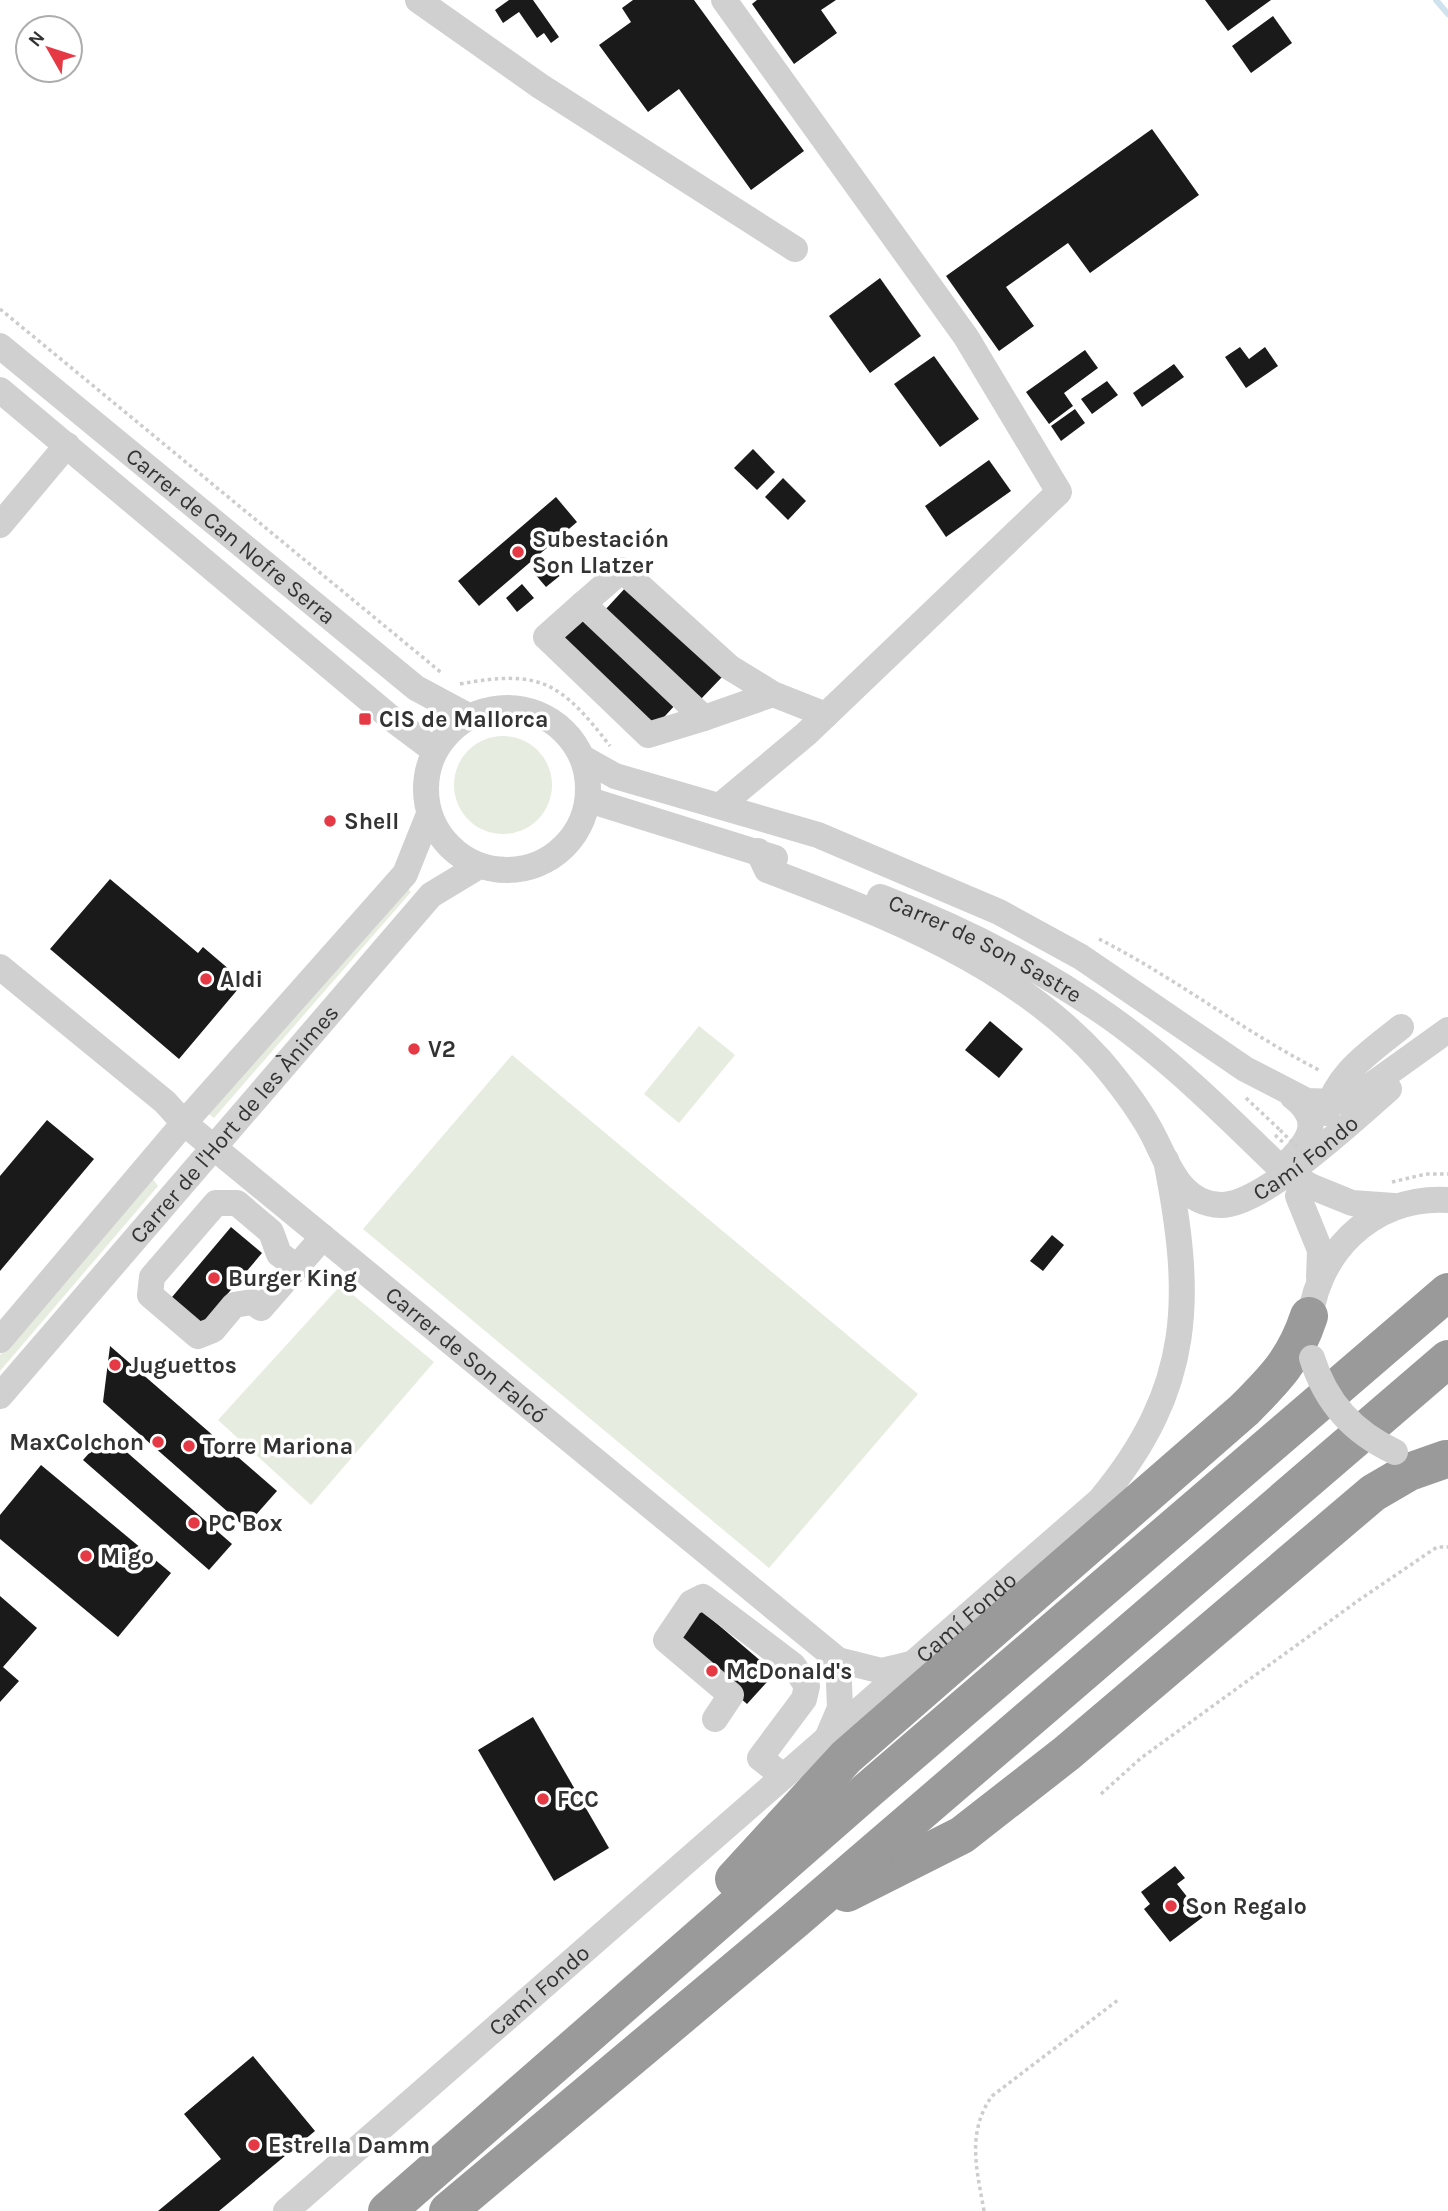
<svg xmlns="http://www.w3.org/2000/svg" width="1448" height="2211" font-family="Karla,sans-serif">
	<rect width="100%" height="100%" fill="#fff"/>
	<g fill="#e6ecdf">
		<circle cx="503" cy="785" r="49"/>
		<polygon points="404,886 411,892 214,1118 207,1113"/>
		<polygon points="699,1026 735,1055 679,1123 644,1094"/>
		<polygon points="512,1055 918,1394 769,1568 363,1229"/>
		<polygon points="153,1179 158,1186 0,1371 0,1355"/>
		<polygon points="341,1285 434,1362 311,1505 218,1420"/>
	</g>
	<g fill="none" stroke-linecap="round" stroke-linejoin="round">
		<polyline stroke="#cfe2ee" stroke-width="6" points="1436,0 1448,14"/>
	</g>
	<g fill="#1a1a1a">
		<polygon points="509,0 533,0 559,37 551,43 544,33 537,38 519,12 503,23 495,10"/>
		<polygon points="633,0 694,0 804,151 751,190 679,89 648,112 599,45 631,22 622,8"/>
		<polygon points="757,0 836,0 821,10 837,33 794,64 752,4"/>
		<polygon points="1205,0 1271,0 1228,31"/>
		<polygon points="1273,16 1292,43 1251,73 1232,46"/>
		<polygon points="1152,129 1199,195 1090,273 1068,243 1006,287 1034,326 999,351 946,276"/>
		<polygon points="880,278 921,336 870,373 829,316"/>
		<polygon points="1240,347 1249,359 1265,347 1278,366 1246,388 1225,357"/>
		<polygon points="1085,350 1098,368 1064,393 1073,406 1049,424 1026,392"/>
		<polygon points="934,356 979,419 940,447 894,384"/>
		<polygon points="1174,364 1184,377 1142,407 1133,393"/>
		<polygon points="1107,381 1118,395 1092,414 1081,399"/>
		<polygon points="1075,409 1085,423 1061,441 1051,426"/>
		<polygon points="753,449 775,472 757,490 734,468"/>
		<polygon points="989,460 1011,491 946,537 925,506"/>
		<polygon points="783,478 806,501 788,520 765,497"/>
		<polygon points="556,497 577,522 479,606 458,581"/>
		<polygon points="550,560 562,574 546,587 534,573"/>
		<polygon points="522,584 534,598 517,612 506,598"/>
		<polygon points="628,585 724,675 699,701 604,611"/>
		<polygon points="582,614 677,703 653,729 557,640"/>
		<polygon points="110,879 198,953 203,947 244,982 179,1059 50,949"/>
		<polygon points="990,1021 1023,1049 999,1078 965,1050"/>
		<polygon points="47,1120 94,1159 0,1271 0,1176"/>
		<polygon points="231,1227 262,1253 198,1329 167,1303"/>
		<polygon points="1052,1235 1064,1245 1043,1271 1030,1261"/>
		<polygon points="110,1346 277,1491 245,1527 103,1402"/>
		<polygon points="106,1434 232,1544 209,1570 83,1460"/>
		<polygon points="41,1465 171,1573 118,1637 0,1539 0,1515"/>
		<polygon points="0,1596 37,1628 3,1667 19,1681 0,1702"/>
		<polygon points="701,1610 775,1673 747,1704 675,1641"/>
		<polygon points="533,1717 609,1848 554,1881 478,1750"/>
		<polygon points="1175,1866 1185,1878 1177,1884 1203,1917 1170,1942 1144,1909 1150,1904 1141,1892"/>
		<polygon points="253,2056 315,2131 219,2211 158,2211 221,2159 184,2114"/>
	</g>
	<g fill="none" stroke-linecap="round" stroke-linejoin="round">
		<g stroke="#cdcdcd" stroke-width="3.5" stroke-dasharray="3.5 3.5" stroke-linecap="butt">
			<polyline points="0,309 443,674"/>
			<path d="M460,684C540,669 561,682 610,746"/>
			<path d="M1099,939C1176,978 1244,1032 1321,1071"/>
			<polyline points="1246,1098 1280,1130"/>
			<polyline points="1392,1182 1426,1174 1448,1174"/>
			<polyline points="1101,1794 1141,1758 1359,1600 1437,1547 1448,1547"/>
			<path d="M984,2211C977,2170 966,2133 992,2096L1118,2000"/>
		</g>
		<g stroke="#d0d0d0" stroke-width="26">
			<polyline points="418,0 540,86 795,249"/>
			<path id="s1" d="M0,346L416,688L470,717"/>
			<polyline points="0,390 391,718 435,751"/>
			<polyline points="0,525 67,445"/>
			<polyline points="583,604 546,637 648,735 704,718"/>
			<polyline points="773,694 704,718 583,604 622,570 729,667 773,694 826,715"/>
			<circle cx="507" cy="789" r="81"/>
			<polyline points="583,758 615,776 818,835 999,912 1081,957 1245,1069 1307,1101 1336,1102 1363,1091 1448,1030"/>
			<polyline points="589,800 775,858"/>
			<polyline points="721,805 806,734 1059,492 966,337 724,0"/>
			<path id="s2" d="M758,851L767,870C885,915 1014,964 1100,1060C1117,1080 1134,1102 1147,1124C1166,1155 1176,1204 1221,1205C1262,1206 1356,1118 1389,1089"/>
			<path id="s3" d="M880,897C961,928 1039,967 1111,1018C1171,1061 1225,1114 1278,1166"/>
			<path id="s4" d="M0,967L165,1102L184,1123L838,1660L882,1671L911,1664"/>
			<path d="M1326,1113C1338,1072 1369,1053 1401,1027"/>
			<path d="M1288,1162C1310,1140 1323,1120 1293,1097"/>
			<polyline points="1310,1186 1352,1203 1394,1206"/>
			<polyline points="1298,1196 1320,1250 1319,1277"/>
			<polyline points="297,1267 279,1254 271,1232 237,1203 216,1203 152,1277 150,1295 198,1336 213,1330 234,1305 252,1302 261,1308 323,1237"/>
			<path d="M1309,1331C1312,1256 1371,1195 1448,1200"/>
			<polyline points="0,1340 184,1123 405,874 429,814"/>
			<path id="s5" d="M0,1396L431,895L479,866"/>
			<polyline points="715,1719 731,1695 666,1640 691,1603 703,1597 793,1665 807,1686 804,1699 760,1758 783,1776"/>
			<polyline points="828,1736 840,1708 838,1660"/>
			<path id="s6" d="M286,2211L1100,1500C1194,1387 1193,1297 1166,1160"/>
		</g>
		<g stroke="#9a9a9a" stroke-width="38">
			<path d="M734,1879L846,1757L1244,1410C1275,1379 1295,1359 1309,1316"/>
			<polyline points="847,1893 962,1835 1067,1753 1373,1493 1409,1472 1446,1459"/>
			<polyline points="387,2211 868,1790 1448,1292"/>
			<polyline points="448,2211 795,1920 1448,1359"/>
		</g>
		<g stroke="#cdcdcd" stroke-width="3.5" stroke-dasharray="3.5 3.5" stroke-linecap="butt">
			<polyline points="1280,1130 1302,1152"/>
			<polyline points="1275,1135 1285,1144"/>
		</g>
		<g stroke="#d0d0d0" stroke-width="26">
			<polyline points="1278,1166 1310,1186"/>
			<path d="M1312,1358C1326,1403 1353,1432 1395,1452"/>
		</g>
	</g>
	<g fill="#e63946" stroke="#fff" stroke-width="2.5">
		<circle cx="518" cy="552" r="7"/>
		<rect x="358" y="712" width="14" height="14" rx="3.5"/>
		<circle cx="330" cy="821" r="7"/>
		<circle cx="206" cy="979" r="7"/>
		<circle cx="414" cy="1049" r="7"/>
		<circle cx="214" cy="1278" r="7"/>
		<circle cx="115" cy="1365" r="7"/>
		<circle cx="158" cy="1442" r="7"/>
		<circle cx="189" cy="1446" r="7"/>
		<circle cx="194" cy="1523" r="7"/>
		<circle cx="86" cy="1556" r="7"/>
		<circle cx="712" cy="1671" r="7"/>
		<circle cx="543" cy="1799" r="7"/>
		<circle cx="1171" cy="1906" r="7"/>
		<circle cx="254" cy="2145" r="7"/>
	</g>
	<g text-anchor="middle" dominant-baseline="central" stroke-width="7" stroke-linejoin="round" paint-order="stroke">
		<g font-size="23" fill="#333" stroke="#fff">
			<text stroke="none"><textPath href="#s1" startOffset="299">Carrer de Can Nofre Serra</textPath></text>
			<text stroke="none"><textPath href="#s3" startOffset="117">Carrer de Son Sastre</textPath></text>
			<text stroke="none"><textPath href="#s5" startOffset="359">Carrer de l'Hort de les Ànimes</textPath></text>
			<text stroke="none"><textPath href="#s2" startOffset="702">Camí Fondo</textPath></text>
			<text stroke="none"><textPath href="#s4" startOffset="607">Carrer de Son Falcó</textPath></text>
			<text stroke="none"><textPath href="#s6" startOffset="903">Camí Fondo</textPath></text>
			<text stroke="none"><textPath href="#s6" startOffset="336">Camí Fondo</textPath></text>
		</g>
		<g font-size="23" font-weight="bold" fill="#333" stroke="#fff" text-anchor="start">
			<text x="532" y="539">Subestación<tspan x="532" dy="26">Son Llatzer</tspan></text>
			<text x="379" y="719">CIS de Mallorca</text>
			<text x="344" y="821">Shell</text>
			<text x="220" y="979">Aldi</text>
			<text x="428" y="1049">V2</text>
			<text x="228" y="1278">Burger King</text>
			<text x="129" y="1365">Juguettos</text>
			<text x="144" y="1442" text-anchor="end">MaxColchon</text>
			<text x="203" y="1446">Torre Mariona</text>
			<text x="208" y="1523">PC Box</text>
			<text x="100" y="1556">Migo</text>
			<text x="726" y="1671">McDonald's</text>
			<text x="557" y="1799">FCC</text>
			<text x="1185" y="1906">Son Regalo</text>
			<text x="268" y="2145">Estrella Damm</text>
		</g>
	</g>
	<g transform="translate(49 49) rotate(309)"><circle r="33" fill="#ffffff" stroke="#adadad" stroke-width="2"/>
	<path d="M0-5L12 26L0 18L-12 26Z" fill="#e63946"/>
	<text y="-10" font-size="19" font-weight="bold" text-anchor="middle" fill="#333333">N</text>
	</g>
</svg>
